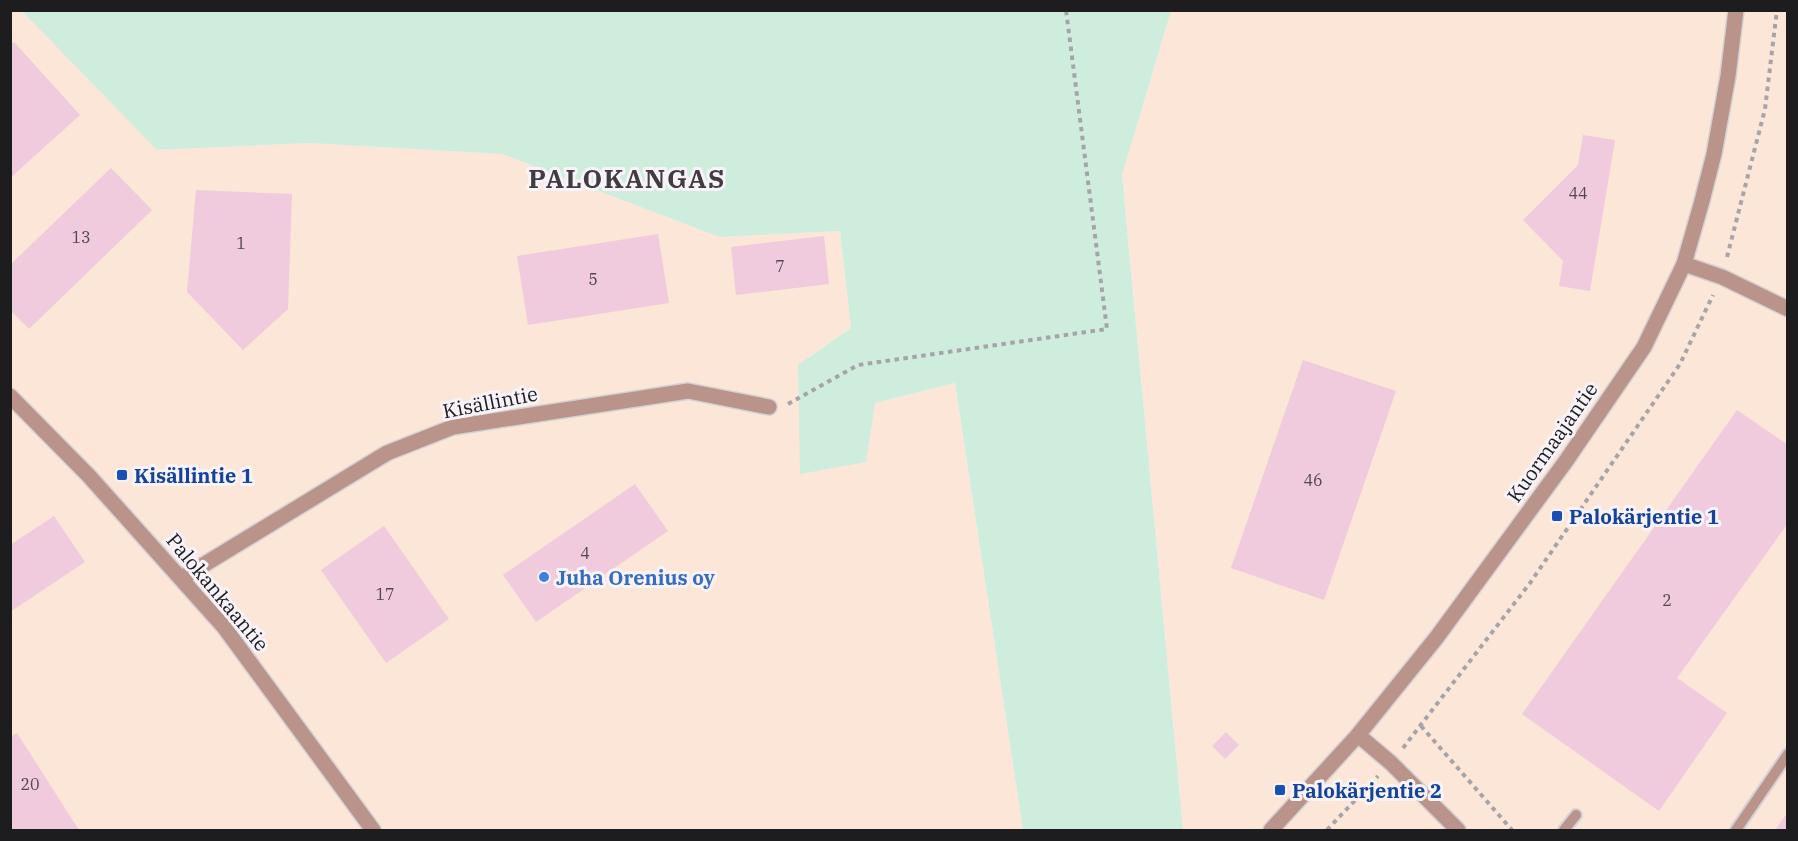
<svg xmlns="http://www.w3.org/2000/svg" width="1798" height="841" font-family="'IBM Plex Serif',serif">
	<rect width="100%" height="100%" fill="#f7f3f9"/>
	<g fill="#fbe6d8">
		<polygon points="10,11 35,11 157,150 309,143 502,154 719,237 840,231 851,328 798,365 875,403 955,383 1023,830 11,830"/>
		<polygon points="1171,11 1787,11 1787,830 1183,830 1122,175"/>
	</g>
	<polygon fill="#cfeddd" points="22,11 1171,11 1122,175 1183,830 1023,830 955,383 875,403 866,462 800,474 798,365 851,328 840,231 719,237 502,154 309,143 157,150"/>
	<g fill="#efcbdd">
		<polygon points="14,42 80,115 10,178 10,45"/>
		<polygon points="1583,135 1615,140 1590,291 1559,286 1563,261 1523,220 1578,165"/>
		<polygon points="111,168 152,210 29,329 10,310 10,265"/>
		<polygon points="196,190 292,194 288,309 243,350 187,292"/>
		<polygon points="658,234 669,303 528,325 517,256"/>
		<polygon points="824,236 829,284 736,295 731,247"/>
		<polygon points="1303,360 1396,391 1324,600 1231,568"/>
		<polygon points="1737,410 1788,445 1788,523 1677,678 1727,713 1659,811 1522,714"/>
		<polygon points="635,484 668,531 536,622 503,575"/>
		<polygon points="54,516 85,562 10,612 10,545"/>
		<polygon points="384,526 449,619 386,663 321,570"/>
		<polygon points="1226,732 1239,745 1225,759 1212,746"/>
		<polygon points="17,733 79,830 10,830 10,737"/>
		<polygon points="1788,812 1788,830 1775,830"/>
	</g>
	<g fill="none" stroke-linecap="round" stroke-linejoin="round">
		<g stroke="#d4d1d6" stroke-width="14">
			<g id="service">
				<polyline points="1564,830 1576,815"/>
				<polyline points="1736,830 1788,754"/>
			</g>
		</g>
		<g stroke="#d4d1d6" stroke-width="18">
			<g id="minor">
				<polyline points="1684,264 1722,277 1788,309"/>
				<polyline points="10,396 89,476 224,627 373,830"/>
				<polyline points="182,578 387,453 453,427 688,391 769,407"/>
			</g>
		</g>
		<g stroke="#d4d1d6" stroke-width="18">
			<g id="tertiary">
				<polyline points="1358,735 1391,763 1458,830"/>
				<polyline points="1271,830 1358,735 1437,637 1566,461 1644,347 1684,264 1702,201 1714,154 1728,76 1736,10"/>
			</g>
		</g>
		<g stroke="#a7a4a9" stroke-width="4" stroke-dasharray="4.5 4.5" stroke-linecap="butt">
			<polyline points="1727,257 1765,109 1777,10"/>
			<polyline points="788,404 858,365 1107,329 1066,10"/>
			<polyline points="1421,726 1512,830"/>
			<polyline points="1403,748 1530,583 1680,364 1713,295"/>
			<polyline points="1327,830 1378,776"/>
		</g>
		<use href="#service" stroke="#ba948b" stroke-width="10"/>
		<use href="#minor" stroke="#ba948b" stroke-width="15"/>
		<use href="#tertiary" stroke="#ba948b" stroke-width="15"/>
	</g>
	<g fill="#1a4fb4" stroke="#f7f3f9" stroke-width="2">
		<rect x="116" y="469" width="12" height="12" rx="3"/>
		<rect x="1551" y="510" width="12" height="12" rx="3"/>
		<rect x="1274" y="784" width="12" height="12" rx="3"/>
	</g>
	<circle fill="#3f7fe0" stroke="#f7f3f9" stroke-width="2" cx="544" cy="577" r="6"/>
	<g text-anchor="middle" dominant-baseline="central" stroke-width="6" stroke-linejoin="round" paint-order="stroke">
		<g font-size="16" fill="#52484e">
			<text x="1578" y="193">44</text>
			<text x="81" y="237">13</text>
			<text x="241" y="243">1</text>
			<text x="780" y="266">7</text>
			<text x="593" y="279">5</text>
			<text x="1313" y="480">46</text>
			<text x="585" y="553">4</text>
			<text x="385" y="594">17</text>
			<text x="1667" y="600">2</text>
			<text x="30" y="784">20</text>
		</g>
		<g font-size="20" fill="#1d1c1e" stroke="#f7f3f9">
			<text transform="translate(490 402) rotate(-11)">Kisällintie</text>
			<text transform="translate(1552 442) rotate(-55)">Kuormaajantie</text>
			<text transform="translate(218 592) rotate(50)">Palokankaantie</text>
		</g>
		<g font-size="20" font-weight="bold" fill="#164399" stroke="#f7f3f9" text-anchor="start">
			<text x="134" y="475">Kisällintie 1</text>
			<text x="1569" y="516">Palokärjentie 1</text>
			<text x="1292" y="790">Palokärjentie 2</text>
		</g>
		<g font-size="20" font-weight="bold" fill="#366cbe" stroke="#f7f3f9" text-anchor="start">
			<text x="556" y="577">Juha Orenius oy</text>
		</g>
		<g font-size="26" font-weight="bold" letter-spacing="1.5" fill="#403c42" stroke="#f7f3f9">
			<text x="627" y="178">PALOKANGAS</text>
		</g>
	</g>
	<rect width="1798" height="841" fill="none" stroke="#1d1c1e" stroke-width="24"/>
</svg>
